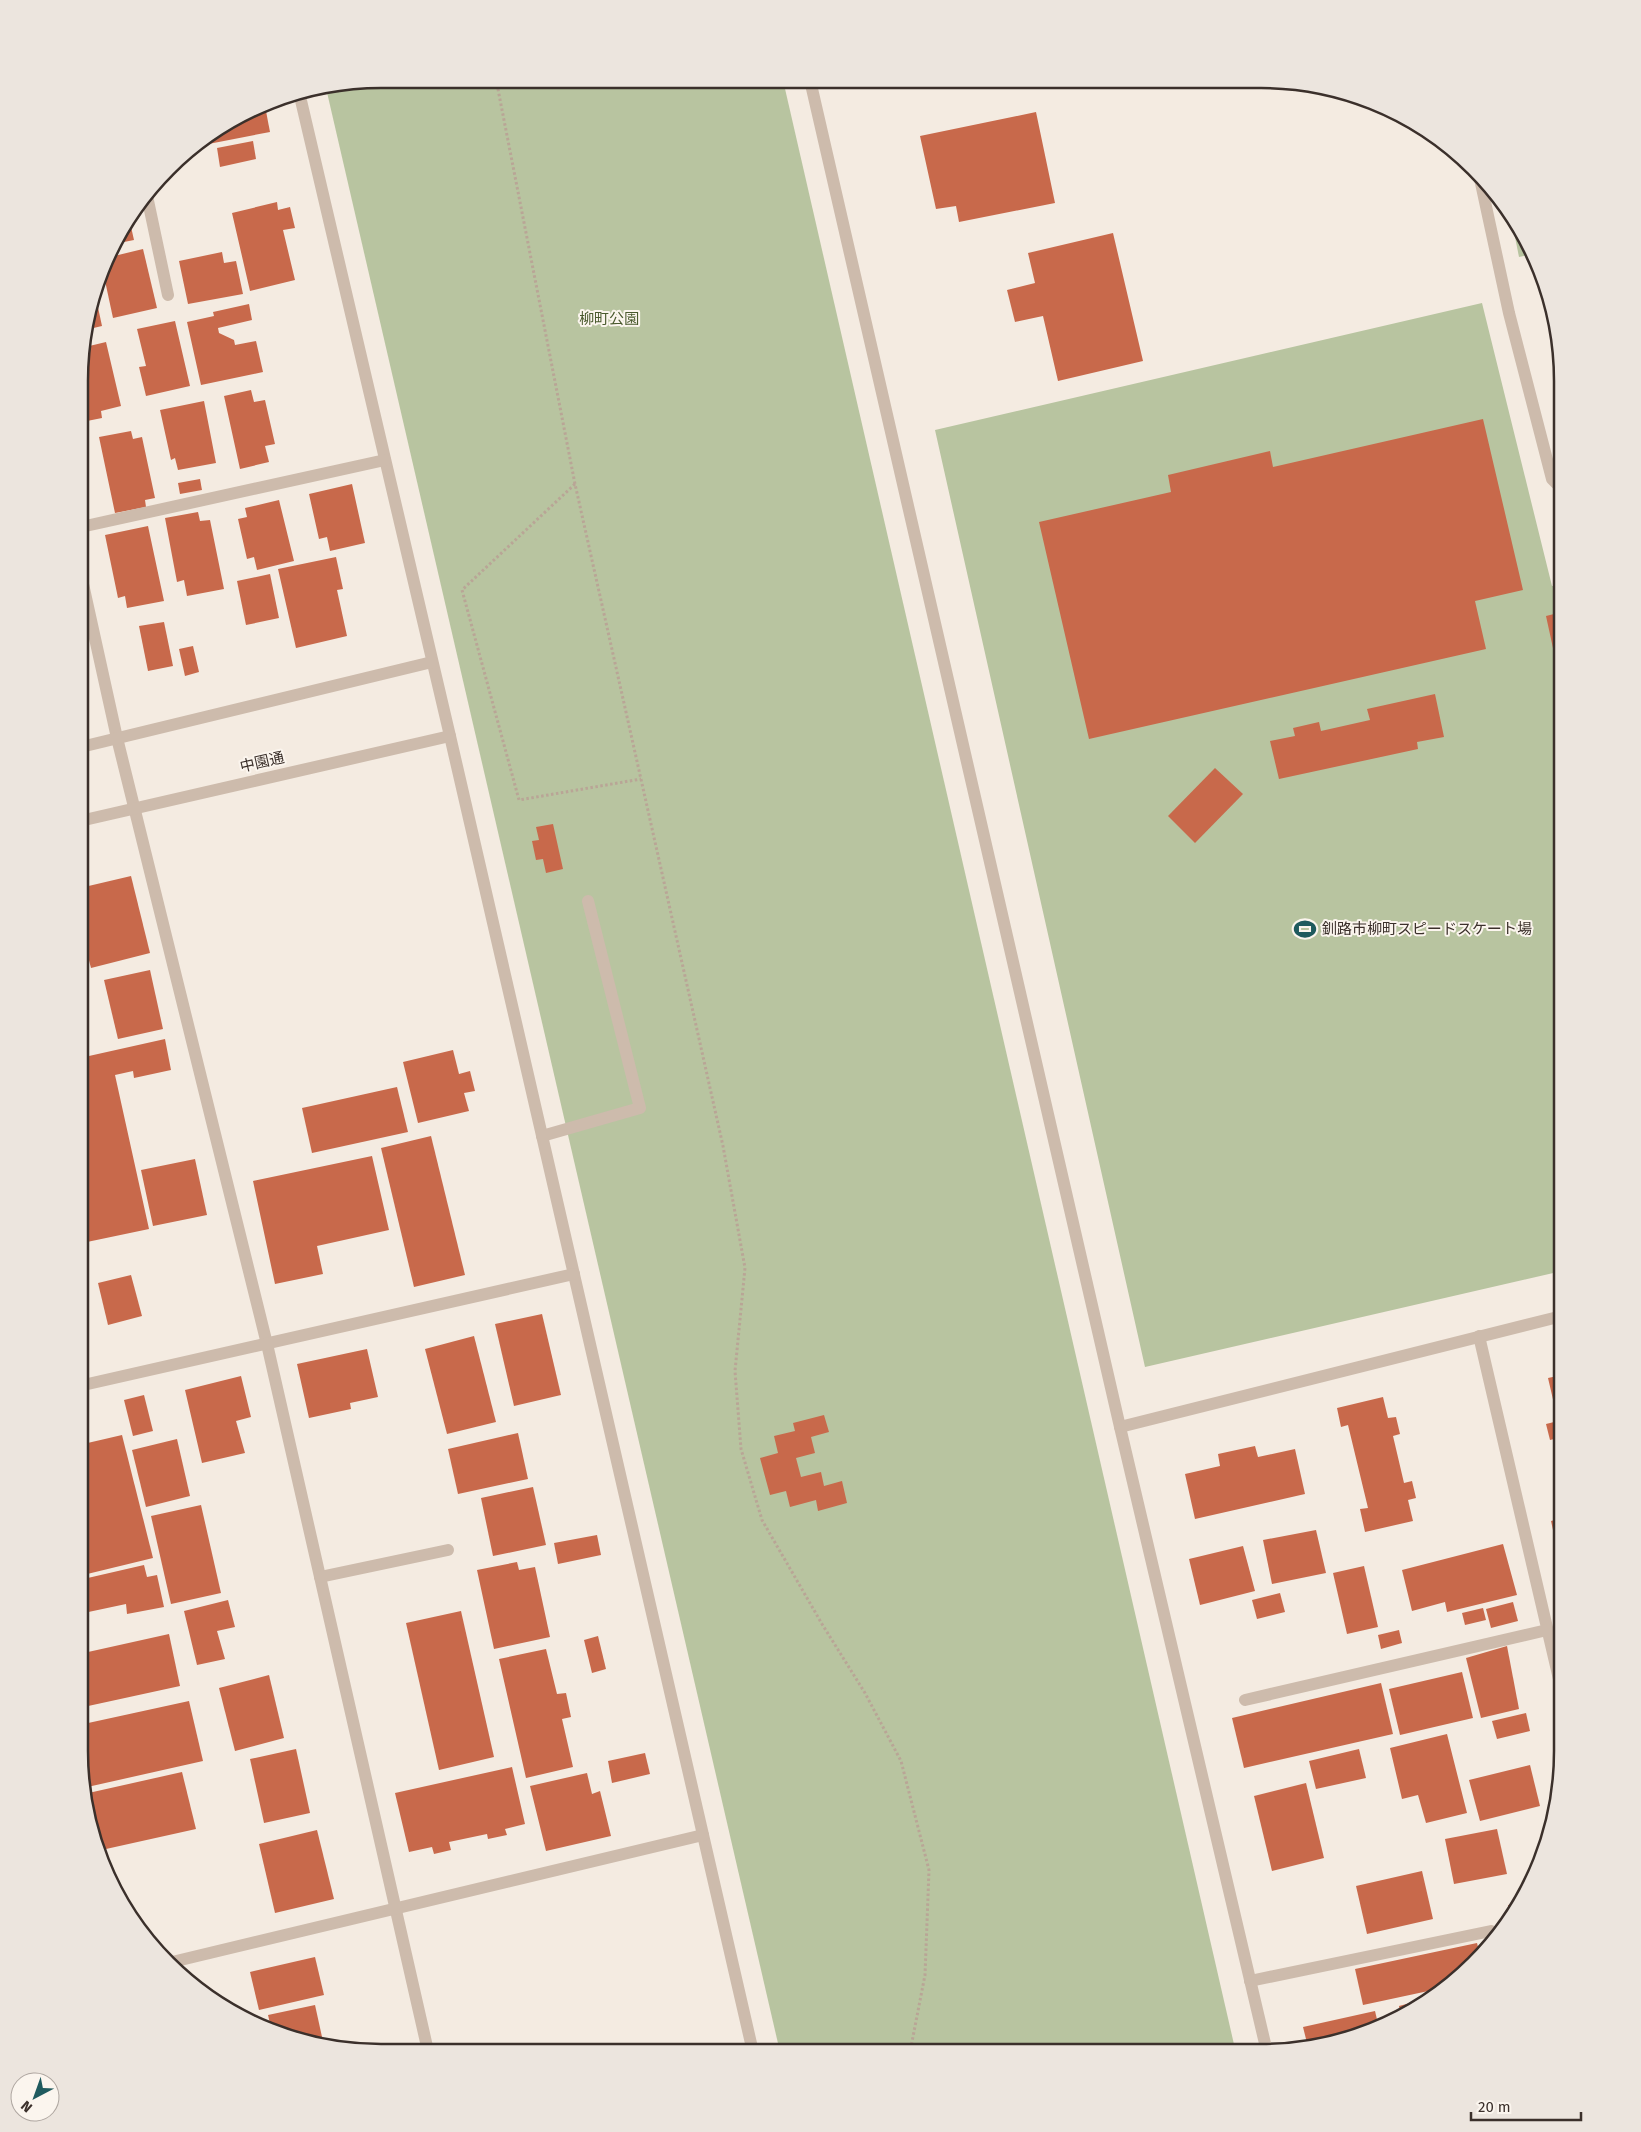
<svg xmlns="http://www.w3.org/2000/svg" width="1641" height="2132" font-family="'Fira Sans','Noto Sans JP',sans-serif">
	<rect width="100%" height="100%" fill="#f4ebe1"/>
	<g fill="#b8c4a0">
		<polygon points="381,79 783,80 1236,2053 780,2052 326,88"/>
		<polygon points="1511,217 1534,254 1519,257"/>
		<polygon points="1482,303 1552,586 1562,585 1562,1271 1145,1367 935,430"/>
	</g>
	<g fill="#c8694b">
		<polygon points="265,106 270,132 193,147"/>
		<polygon points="1036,112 1055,203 959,222 956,206 936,209 920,136"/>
		<polygon points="253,141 256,159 220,167 217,148"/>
		<polygon points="277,202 278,210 290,207 295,228 283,230 295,280 250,291 232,213"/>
		<polygon points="129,218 134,240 114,244 119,230"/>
		<polygon points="1113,233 1143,361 1058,381 1043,316 1015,322 1007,290 1035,283 1028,253"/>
		<polygon points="143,249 157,308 113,318 104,276 110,257"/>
		<polygon points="222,252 224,263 236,261 243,294 188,304 179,261"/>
		<polygon points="96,298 102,326 85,330"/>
		<polygon points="249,304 252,320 218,328 219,333 234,340 235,345 256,341 263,372 201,385 187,322 214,316 213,312"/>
		<polygon points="175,321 190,386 146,396 139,367 146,366 137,329"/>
		<polygon points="106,342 121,406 101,411 102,418 87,421 81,395 81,348"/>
		<polygon points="251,390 254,402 265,400 275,444 265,446 269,462 240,469 224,396"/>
		<polygon points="204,401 216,463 178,470 175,458 171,460 160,410"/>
		<polygon points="1483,419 1523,590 1475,601 1486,649 1089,739 1039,522 1171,492 1168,475 1270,451 1273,467"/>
		<polygon points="131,431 133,439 142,437 155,498 145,500 146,507 115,513 99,437"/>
		<polygon points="200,479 202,490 180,494 178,483"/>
		<polygon points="352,484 365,543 330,551 327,537 319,539 309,494"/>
		<polygon points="279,500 294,561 257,570 254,557 247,559 238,519 247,517 245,508"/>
		<polygon points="198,512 200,521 210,520 224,589 187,596 184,580 177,582 165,518"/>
		<polygon points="148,526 164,601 127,608 125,596 118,598 105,535"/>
		<polygon points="336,557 343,589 337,590 347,636 296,648 278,569"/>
		<polygon points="270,574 279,618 246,625 237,581"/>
		<polygon points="1562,612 1562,685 1561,685 1546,616"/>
		<polygon points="164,622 173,666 148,671 139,626"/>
		<polygon points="193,646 199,672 185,676 179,649"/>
		<polygon points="1435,694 1444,737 1417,742 1418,749 1279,779 1270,741 1295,736 1293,728 1319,722 1321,731 1370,720 1367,709"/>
		<polygon points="1215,768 1243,794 1195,843 1168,816"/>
		<polygon points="553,824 563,869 546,873 543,859 536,860 532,841 539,840 536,827"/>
		<polygon points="131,876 150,953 91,968 80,926 80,888"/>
		<polygon points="150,970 163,1029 118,1039 104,980"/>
		<polygon points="165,1039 171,1070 134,1078 133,1071 115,1075 149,1229 87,1242 80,1210 80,1058"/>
		<polygon points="453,1050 459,1074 470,1071 475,1091 464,1093 469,1111 418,1123 403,1062"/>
		<polygon points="397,1087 408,1132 312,1153 302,1108"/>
		<polygon points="431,1136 465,1275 414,1287 381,1148"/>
		<polygon points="372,1156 389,1230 317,1246 323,1274 275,1284 253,1181"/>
		<polygon points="195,1159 207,1215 153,1226 141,1170"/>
		<polygon points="80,1270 87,1300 80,1301"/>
		<polygon points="131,1275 142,1316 108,1325 98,1283"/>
		<polygon points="542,1314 561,1395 514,1406 495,1324"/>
		<polygon points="474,1336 496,1422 447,1434 425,1349"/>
		<polygon points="367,1349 378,1397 350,1403 351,1409 309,1418 297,1364"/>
		<polygon points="1562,1375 1562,1437 1550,1440 1546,1424 1558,1421 1548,1378"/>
		<polygon points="241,1376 251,1417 236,1421 245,1453 202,1463 185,1390"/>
		<polygon points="144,1395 153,1431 133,1436 124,1400"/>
		<polygon points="1383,1397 1388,1418 1396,1417 1400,1434 1393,1436 1404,1483 1412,1481 1416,1498 1408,1500 1413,1521 1365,1532 1360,1509 1368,1508 1348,1425 1341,1427 1337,1408"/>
		<polygon points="824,1415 829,1432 811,1437 815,1453 796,1458 801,1477 821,1472 824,1486 842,1481 847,1503 818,1511 816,1500 790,1507 786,1491 770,1495 760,1458 778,1453 774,1436 795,1431 793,1423"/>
		<polygon points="518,1433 528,1479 458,1494 448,1449"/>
		<polygon points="122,1435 153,1558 79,1576 79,1445"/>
		<polygon points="177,1439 190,1496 146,1507 132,1450"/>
		<polygon points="1255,1446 1258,1457 1295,1449 1305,1494 1195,1519 1185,1474 1220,1466 1218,1454"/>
		<polygon points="533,1487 546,1545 493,1556 481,1498"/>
		<polygon points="201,1505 221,1593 171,1604 151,1516"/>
		<polygon points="1562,1518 1562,1565 1561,1566 1551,1521"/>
		<polygon points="1316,1530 1326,1573 1272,1584 1263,1540"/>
		<polygon points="597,1535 601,1555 558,1564 554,1543"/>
		<polygon points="1503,1544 1517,1595 1447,1612 1445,1602 1412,1611 1402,1570"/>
		<polygon points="1243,1546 1255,1591 1200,1605 1189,1559"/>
		<polygon points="517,1562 519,1570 535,1567 550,1637 494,1649 477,1570"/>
		<polygon points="144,1565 147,1577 157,1575 164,1607 127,1614 126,1604 79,1614 79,1580"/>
		<polygon points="1364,1566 1378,1627 1347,1634 1333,1573"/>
		<polygon points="1280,1593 1285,1612 1257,1619 1252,1600"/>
		<polygon points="228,1600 235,1627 217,1631 225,1659 197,1665 184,1611"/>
		<polygon points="1513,1602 1518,1621 1491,1628 1486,1609"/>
		<polygon points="1483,1608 1486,1620 1465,1625 1462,1613"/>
		<polygon points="461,1611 494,1757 439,1770 406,1623"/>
		<polygon points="1399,1630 1402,1643 1381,1649 1378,1635"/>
		<polygon points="169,1634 180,1686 79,1708 79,1654"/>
		<polygon points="598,1636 606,1669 592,1673 584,1640"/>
		<polygon points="1507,1646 1519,1709 1481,1718 1466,1658"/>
		<polygon points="546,1649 557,1694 566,1693 571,1717 562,1719 573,1767 526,1778 499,1659"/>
		<polygon points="1462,1672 1473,1718 1400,1735 1389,1689"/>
		<polygon points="269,1675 284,1738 235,1751 219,1688"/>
		<polygon points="1381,1683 1393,1734 1244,1768 1232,1718"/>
		<polygon points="189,1701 203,1761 83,1788 79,1752 79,1725"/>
		<polygon points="1526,1713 1530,1731 1497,1739 1492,1721"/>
		<polygon points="1447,1734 1467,1813 1426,1823 1418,1795 1402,1799 1390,1748"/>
		<polygon points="296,1749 310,1813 264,1823 250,1759"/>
		<polygon points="1359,1749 1366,1778 1316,1789 1309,1761"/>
		<polygon points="645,1753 650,1774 612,1783 608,1761"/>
		<polygon points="1530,1765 1540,1806 1480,1821 1469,1780"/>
		<polygon points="512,1767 525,1824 505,1829 507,1835 488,1839 487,1834 449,1842 451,1850 434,1854 432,1847 409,1852 395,1793"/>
		<polygon points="182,1772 196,1829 97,1851 88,1818 84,1794"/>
		<polygon points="587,1773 592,1794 600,1791 611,1836 546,1851 530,1786"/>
		<polygon points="1306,1783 1324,1858 1272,1871 1254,1796"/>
		<polygon points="1497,1829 1507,1874 1454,1884 1445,1839"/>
		<polygon points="317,1830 334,1899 275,1913 259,1844"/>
		<polygon points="1422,1871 1433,1919 1367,1934 1356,1886"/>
		<polygon points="1519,1903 1511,1919 1511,1920 1508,1905"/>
		<polygon points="1477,1943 1480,1955 1460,1978 1447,1987 1363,2005 1355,1969"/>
		<polygon points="315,1957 324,1995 259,2010 250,1972"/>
		<polygon points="1429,1998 1429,1999 1401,2017 1399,2006"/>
		<polygon points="315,2005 324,2046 272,2032 268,2015"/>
		<polygon points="1375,2011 1379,2028 1338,2043 1308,2047 1303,2027"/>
	</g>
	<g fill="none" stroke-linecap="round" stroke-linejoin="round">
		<g stroke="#b9a596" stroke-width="3" stroke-dasharray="2.5 2.5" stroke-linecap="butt">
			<polyline points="496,79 575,484 723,1146 745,1268 735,1371 741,1449 762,1520 822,1624 865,1693 901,1761 929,1870 925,1975 910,2052"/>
			<polyline points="575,484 462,590 519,800 641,779"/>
		</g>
		<g stroke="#cdbbac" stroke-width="12">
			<polyline points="810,80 1120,1427 1267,2052"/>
			<polyline points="299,92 450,736 753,2052"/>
			<polyline points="1479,174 1509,313 1552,479 1562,489"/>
			<polyline points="147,196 168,295"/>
			<polyline points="81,527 385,460"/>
			<polyline points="81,575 117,738 267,1344 428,2051"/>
			<polyline points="81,747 432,662"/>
			<polyline points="80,821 450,736"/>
			<polyline points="542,1136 640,1108 588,901"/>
			<polyline points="1479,1336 1562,1692"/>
			<polyline points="79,1386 574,1274"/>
			<polyline points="1120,1427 1562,1316"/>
			<polyline points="320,1577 448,1550"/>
			<polyline points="1245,1700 1547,1630"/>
			<polyline points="168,1963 703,1835"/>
			<polyline points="1250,1981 1491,1931"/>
		</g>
	</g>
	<defs>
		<g id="stadium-bare" transform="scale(1.725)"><path d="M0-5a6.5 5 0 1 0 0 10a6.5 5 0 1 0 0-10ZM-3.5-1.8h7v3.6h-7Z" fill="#1f5a5e" stroke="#fbf5ee" stroke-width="2.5" paint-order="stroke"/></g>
	</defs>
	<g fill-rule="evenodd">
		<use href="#stadium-bare" x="1305" y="929"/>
	</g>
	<g text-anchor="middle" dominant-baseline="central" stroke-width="4" stroke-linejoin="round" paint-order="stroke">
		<g font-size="15" fill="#4a5a2e" stroke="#fbf5ee">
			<text x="609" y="319">柳町公園</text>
		</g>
		<g font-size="15" fill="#3b302b" stroke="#fbf5ee">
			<text transform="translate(262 762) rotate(-13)">中園通</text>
		</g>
		<g font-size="15" fill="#3b302b" stroke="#fbf5ee" text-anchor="start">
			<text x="1322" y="929">釧路市柳町スピードスケート場</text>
		</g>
	</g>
	<path d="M0 0H1641V2132H0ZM381 88H1261A293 293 0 0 1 1554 381V1751A293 293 0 0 1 1261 2044H381A293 293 0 0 1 88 1751V381A293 293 0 0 1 381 88Z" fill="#ece5de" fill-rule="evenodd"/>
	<path fill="none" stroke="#3b302b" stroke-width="2.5" d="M381 88H1261A293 293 0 0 1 1554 381V1751A293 293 0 0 1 1261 2044H381A293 293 0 0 1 88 1751V381A293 293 0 0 1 381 88Z"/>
	<g transform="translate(35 2097) rotate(221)"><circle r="24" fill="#fbf5ee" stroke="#aea6a0"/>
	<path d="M0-4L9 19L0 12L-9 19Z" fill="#1f5a5e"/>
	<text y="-8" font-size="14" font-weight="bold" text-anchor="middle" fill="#3b302b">N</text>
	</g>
	<path d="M1471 2112v8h110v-8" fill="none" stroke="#3b302b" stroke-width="2.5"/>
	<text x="1478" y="2112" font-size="15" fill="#3b302b" stroke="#fbf5ee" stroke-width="4" paint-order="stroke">20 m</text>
</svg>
